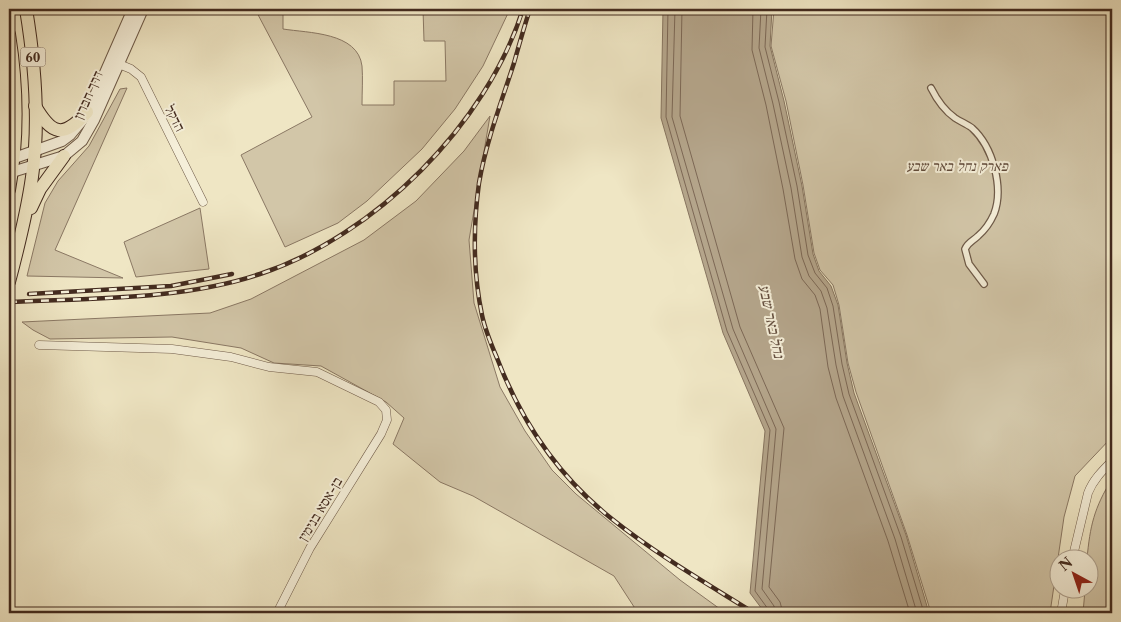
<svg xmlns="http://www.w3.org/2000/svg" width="1121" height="622" font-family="'Libre Caslon Text','Frank Ruhl Libre',serif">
	<rect width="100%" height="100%" fill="#efe6c4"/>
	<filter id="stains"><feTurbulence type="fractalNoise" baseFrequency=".004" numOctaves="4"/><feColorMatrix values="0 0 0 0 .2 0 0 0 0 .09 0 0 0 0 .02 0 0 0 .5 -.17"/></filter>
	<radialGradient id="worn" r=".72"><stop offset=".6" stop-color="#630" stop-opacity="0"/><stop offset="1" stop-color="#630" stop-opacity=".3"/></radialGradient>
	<g fill="#d2c6a8" stroke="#8a7864">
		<path d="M255,9H283V29C308,33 358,32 362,66C363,78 362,92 362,105H394V81H446L445,41H424L423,9H510L483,66L455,109L422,149L367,201L338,223L285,247L241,155L312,117Z"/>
		<polygon points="774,9 1112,9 1112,437 1075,476 1064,517 1050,613 931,613 907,535 856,392 848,363 839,305 833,285 820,270 814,253 803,185 786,101 771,46"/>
		<polygon points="127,88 55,250 123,278 27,276 45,203 58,181 89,146 120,89"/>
		<polygon points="490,116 469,240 474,303 500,387 525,431 552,470 576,494 680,580 720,609 718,613 638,613 614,576 473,496 440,482 393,444 404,418 386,402 321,366 274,363 241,348 172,337 50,339 33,330 22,322 210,313 251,299 364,240 416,201 464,151"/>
		<polygon points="200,208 209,269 136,277 124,242"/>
		<path d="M1112,479V613H1083L1085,590H1088V560L1087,559C1090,526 1094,508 1112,479Z"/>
	</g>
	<polygon fill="#b5a68c" stroke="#877560" points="663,9 772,9 770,46 784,101 802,186 813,254 819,271 831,286 838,305 847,363 854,393 906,535 929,613 765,613 750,593 765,431 723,333 661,118"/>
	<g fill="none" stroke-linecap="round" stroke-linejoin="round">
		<g stroke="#7c6856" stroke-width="1">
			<polyline points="668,9 666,117 727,331 770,430 755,591 768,609 769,613"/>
			<polyline points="675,9 672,117 733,329 776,429 762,589 774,606 775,613"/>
			<polyline points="682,9 680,116 740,327 784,428 769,587 780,602 783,613"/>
			<polyline points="753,9 752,50 766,105 783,189 795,259 802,279 815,295 820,309 828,367 836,398 888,541 910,613"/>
			<polyline points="761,9 759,48 773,104 791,188 802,257 809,276 821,291 827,308 836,365 843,396 895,539 917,613"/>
			<polyline points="767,9 765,47 779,102 797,186 808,255 815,273 827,288 833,306 842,364 849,394 901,537 924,613"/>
		</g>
		<g stroke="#6e5a48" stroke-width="8">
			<path id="pedestrian" d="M931,88C937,100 945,111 955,118C961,122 967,124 972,128C993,147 1004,188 994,214C990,223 985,230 978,236C973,241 968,242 965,249L969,264L984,284"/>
		</g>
		<g stroke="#6e5a48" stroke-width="9">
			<g id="minor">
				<polyline points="114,62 131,69 141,77 203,202"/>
				<polyline points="39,345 172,349 231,357 269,367 317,372 379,402 386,410 387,420 381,434 310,548 277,613"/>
				<path d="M1072,560L1088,493C1093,480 1102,471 1112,461"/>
				<polyline points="1061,613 1065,590"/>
			</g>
		</g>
		<g stroke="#6e5a48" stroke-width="12">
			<g id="tertiary">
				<polyline points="9,160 62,141 70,135 86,116 133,9"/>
				<polyline points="9,173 64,156 82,141 94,120 143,9"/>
			</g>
		</g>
		<g stroke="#432b1f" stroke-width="14">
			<g id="trunk">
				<path d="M9,34C17,84 18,140 9,190"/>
				<path d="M35,106C52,135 63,139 87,112"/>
				<polyline points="31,208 40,189 64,156"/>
				<path d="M9,282C18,248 27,213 32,177C40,122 35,64 26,9"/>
			</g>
		</g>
		<use href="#pedestrian" stroke="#f5efd9" stroke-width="5.5"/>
		<use href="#minor" stroke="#f5efd9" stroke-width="8"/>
		<use href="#tertiary" stroke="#f5efd9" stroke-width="10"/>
		<use href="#trunk" stroke="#efe6c4" stroke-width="12"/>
		<g stroke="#432b1f" stroke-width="4.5">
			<g id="rail">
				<path d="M530,9C524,27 519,45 514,63C501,103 486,142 479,183C473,227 473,272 482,315C485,330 491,344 497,358C521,421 559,477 612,519C656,554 706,583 754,613"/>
				<polyline points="29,294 171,286 232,274"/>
				<path d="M9,302C90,298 183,300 260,274C375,236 487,124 523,9"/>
			</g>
		</g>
		<use href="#rail" stroke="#f5efd9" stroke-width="2.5" stroke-dasharray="8" stroke-linecap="butt"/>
	</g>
	<g text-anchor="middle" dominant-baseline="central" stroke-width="4" stroke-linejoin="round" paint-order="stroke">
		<rect fill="#f5efd9" stroke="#786657" stroke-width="1" x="20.5" y="47.5" width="25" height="19" rx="4"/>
		<g font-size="12" font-weight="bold" fill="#432b1f">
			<text x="33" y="57">60</text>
		</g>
		<g font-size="14" fill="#432b1f" stroke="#f5efd9">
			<text transform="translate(88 95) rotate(-66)">דרך חברון</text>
			<text transform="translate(175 118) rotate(63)">הדקל</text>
			<text transform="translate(320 509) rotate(-59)">בן-אסא בנימין</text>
		</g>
		<g font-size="14" font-style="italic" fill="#604a3a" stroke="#f5efd9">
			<text x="957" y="166">פארק נחל באר שבע</text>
		</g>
		<g font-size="15" font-style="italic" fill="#655040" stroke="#f5efd9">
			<text transform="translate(772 321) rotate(78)">נחל באר שבע</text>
		</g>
	</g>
	<rect width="1121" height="622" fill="none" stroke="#efe6c4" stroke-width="30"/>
	<rect x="10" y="10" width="1101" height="602" fill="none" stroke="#432b1f" stroke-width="2.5"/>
	<rect x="15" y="15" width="1091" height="592" fill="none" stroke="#432b1f"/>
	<g transform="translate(1074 574) rotate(320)"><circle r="24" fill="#f5efd9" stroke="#aea18f"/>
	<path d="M0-4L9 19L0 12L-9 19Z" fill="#8f2418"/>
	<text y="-8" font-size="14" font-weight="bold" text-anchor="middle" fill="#432b1f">N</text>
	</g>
	<rect width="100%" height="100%" filter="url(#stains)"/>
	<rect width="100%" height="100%" fill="url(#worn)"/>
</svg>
